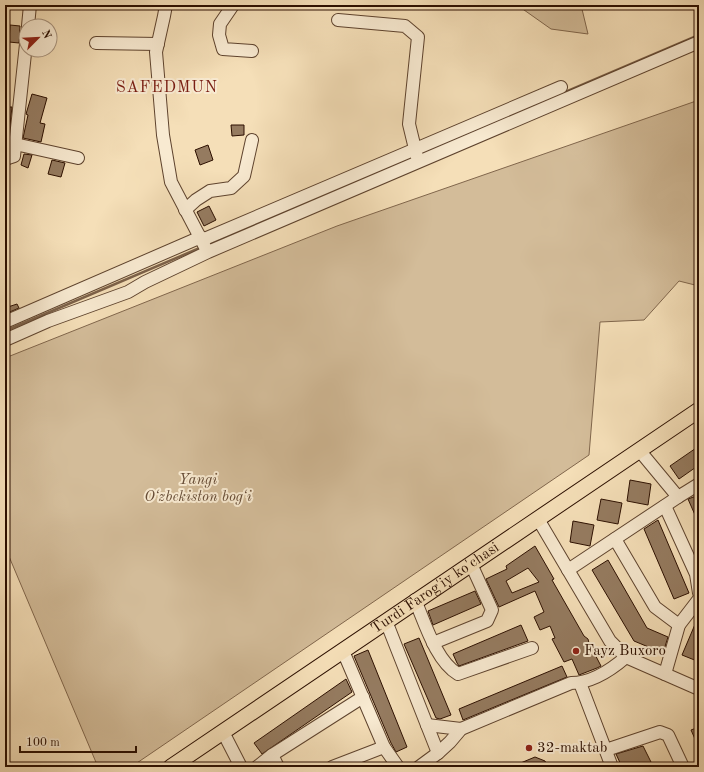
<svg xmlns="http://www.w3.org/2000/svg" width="704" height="772" font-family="'Old Standard TT',serif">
	<rect width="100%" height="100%" fill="#f5dfb8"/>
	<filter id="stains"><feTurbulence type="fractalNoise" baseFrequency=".005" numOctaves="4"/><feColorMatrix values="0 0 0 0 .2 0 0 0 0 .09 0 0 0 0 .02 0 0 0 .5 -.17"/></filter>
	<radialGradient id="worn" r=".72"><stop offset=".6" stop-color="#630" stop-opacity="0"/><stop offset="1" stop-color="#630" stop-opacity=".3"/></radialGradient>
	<g fill="#d3bc99" stroke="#80664c">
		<polygon points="517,5 581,5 588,34 551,29"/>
		<polygon points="699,100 699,286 679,281 644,320 600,322 589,455 131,767 98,767 5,547 5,358 337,226"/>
	</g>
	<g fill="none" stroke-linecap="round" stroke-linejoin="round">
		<g stroke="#7c6149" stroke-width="2.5">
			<polyline points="420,154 699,35"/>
			<polyline points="336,191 414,157"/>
			<polyline points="208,245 298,207"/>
			<polyline points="5,331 202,247"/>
		</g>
	</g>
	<g fill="#957b60" stroke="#2c0f00" fill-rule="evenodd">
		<polygon points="10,25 20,26 19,43 9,42"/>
		<polygon points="32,94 47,98 40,123 45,124 41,142 23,138 28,115 26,114"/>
		<polygon points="5,107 12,107 9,135 5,135"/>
		<polygon points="231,125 244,125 244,135 232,136"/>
		<polygon points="208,145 213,160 200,165 195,150"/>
		<polygon points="24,154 32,155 28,168 21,165"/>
		<polygon points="52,160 65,163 61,177 48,174"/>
		<polygon points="209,206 216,220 204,226 197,212"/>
		<polygon points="17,304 19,308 5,314 5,308"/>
		<polygon points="699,446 699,465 679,479 670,466"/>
		<polygon points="630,480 651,484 648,505 627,501"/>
		<polygon points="699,495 699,524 688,499"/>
		<polygon points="601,499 622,503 618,524 597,520"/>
		<polygon points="658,520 689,593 674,599 644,529"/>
		<polygon points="573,521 594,525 590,546 570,542"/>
		<path d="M535,546L554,579L552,580L584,636L588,639L589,643L601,666L597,668L579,675L572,659L564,662L552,639L555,638L550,626L540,630L534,617L544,612L535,591L499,607L486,579L507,569L506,566ZM528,568L539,582L512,593L506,581Z"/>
		<polygon points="608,560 647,628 668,637 663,653 634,641 592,570"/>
		<polygon points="475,591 481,604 433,625 428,611"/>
		<polygon points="699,615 699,657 697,661 682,655"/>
		<polygon points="521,625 528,641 459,666 457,663 453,654"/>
		<polygon points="419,638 451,715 440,719 436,718 404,644"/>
		<polygon points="368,650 407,747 396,752 391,743 354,656"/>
		<polygon points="562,666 567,677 463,720 459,709"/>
		<polygon points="346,679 352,692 262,754 254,743"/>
		<polygon points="699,727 699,748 691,730"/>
		<polygon points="643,746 651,762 638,767 622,767 616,754"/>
		<polygon points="535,757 545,761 548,767 511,767"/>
	</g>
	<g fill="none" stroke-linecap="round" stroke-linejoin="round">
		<g stroke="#5e432e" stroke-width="14">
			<g id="minor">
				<polyline points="166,5 164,16 156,52 163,135 171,182 205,247"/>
				<polyline points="233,5 220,24 219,35 223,49 252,51"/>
				<polyline points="338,20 405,26 418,37 409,124 417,157"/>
				<polyline points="28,26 30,5"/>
				<polyline points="96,43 158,44"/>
				<polyline points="15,144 78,158"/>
				<polyline points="5,159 14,156 26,44"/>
				<polyline points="185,210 196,200 210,191 231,188 244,176 252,140"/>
				<polyline points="202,240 561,87"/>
				<polyline points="5,322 201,237"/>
				<polyline points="5,340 48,321 128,292 145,282 208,252 699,42"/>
				<polyline points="678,497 699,484"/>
				<polyline points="665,506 696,574 699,593"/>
				<polyline points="538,519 610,641 626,657 699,689"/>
				<polyline points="615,539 655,607 679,625"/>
				<polyline points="568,570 678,497 639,450"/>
				<path d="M415,600C425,623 436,661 458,674L532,648"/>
				<polyline points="386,621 438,753 419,767"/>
				<polyline points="433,643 487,621 492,610 471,564"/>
				<polyline points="665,674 679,625 699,599"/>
				<polyline points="580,683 612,767"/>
				<polyline points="427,725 461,729"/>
				<polyline points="223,732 241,767"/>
				<polyline points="384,747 398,767"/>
				<polyline points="606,750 660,732 668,735 683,767"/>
				<path d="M438,753L450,742L461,729L571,683C592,683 611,670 626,657"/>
				<polyline points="272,755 278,767"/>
				<polyline points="257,767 272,755 363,697"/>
				<polyline points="332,767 384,747 343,651"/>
			</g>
		</g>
		<g stroke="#2c0f00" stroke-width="17">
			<g id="major">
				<path id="s1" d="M171,767L699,410"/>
			</g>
		</g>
		<use href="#minor" stroke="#f8ead1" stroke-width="12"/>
		<use href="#major" stroke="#f5dfb8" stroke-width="15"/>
	</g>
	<g fill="#8f2418" stroke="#f8ead1" stroke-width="1.5">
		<circle cx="576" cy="651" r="4"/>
		<circle cx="529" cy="748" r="4"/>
	</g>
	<g text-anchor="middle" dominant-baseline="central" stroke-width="4" stroke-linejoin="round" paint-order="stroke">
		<g font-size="15" font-style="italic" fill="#664c36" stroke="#f8ead1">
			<text x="198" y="480">Yangi<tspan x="198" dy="17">Oʻzbekiston bogʻi</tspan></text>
		</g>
		<g font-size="15" fill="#2c0f00" stroke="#f8ead1">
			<text stroke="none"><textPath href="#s1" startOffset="319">Turdi Farog'iy ko'chasi</textPath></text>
		</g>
		<g font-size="15" fill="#2c0f00" stroke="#f8ead1" text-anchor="start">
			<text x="584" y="651">Fayz Buxoro</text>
			<text x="537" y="748">32-maktab</text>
		</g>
		<g font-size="16" letter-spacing="1" fill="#7a1f14" stroke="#f8ead1">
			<text x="167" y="88">SAFEDMUN</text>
		</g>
	</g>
	<rect width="704" height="772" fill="none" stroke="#f5dfb8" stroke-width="20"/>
	<rect x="6" y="6" width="692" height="760" fill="none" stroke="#2c0f00" stroke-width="2"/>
	<rect x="10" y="10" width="684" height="752" fill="none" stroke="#2c0f00"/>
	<g transform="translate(38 38) rotate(66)"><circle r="19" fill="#f8ead1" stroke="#a6927d"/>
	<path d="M0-3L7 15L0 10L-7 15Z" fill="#8f2418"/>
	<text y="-6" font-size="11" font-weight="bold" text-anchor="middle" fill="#2c0f00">N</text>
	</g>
	<path d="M20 746v6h116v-6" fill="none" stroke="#2c0f00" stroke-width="2"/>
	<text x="26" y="746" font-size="12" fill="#2c0f00" stroke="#f8ead1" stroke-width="3" paint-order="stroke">100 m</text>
	<rect width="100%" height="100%" filter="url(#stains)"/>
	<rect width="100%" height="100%" fill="url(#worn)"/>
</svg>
